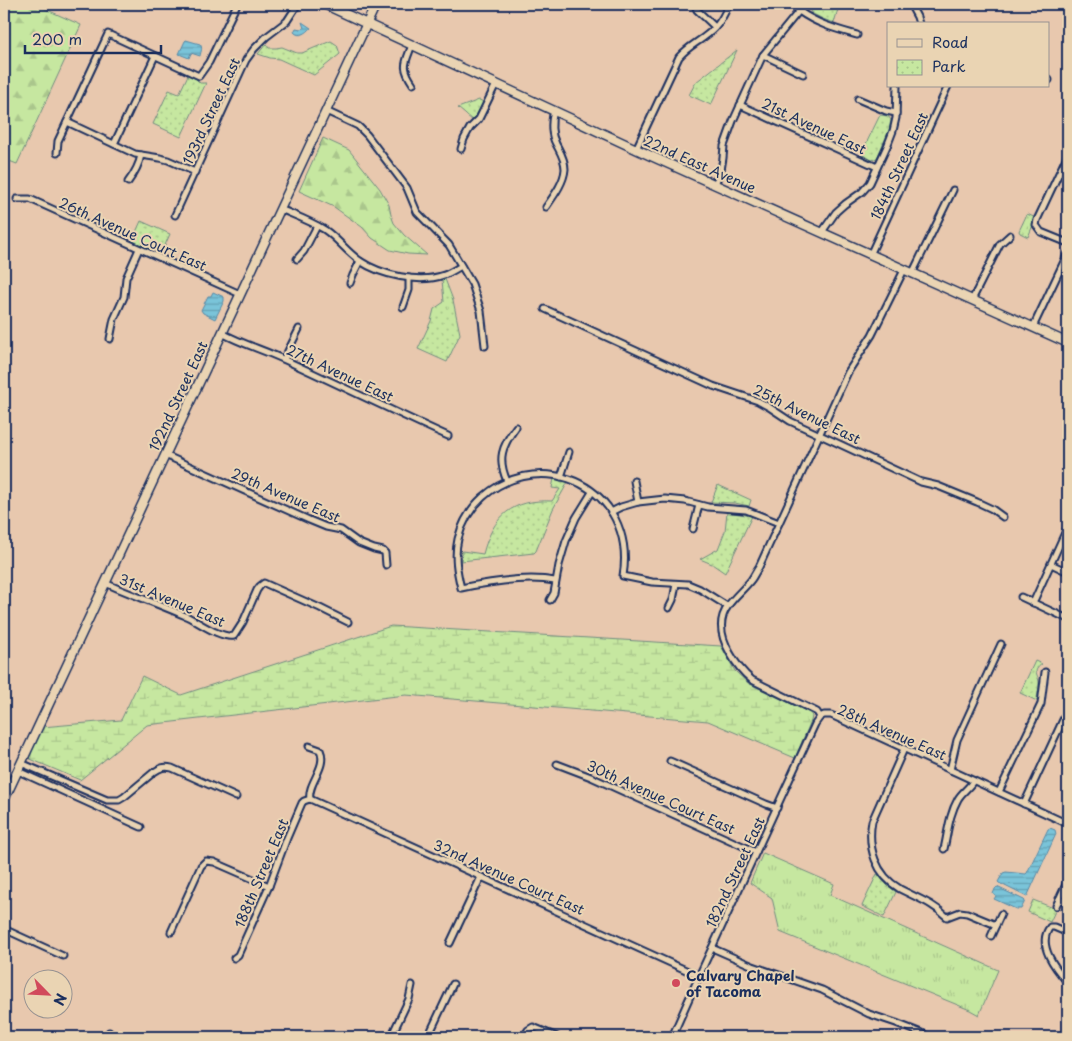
<svg xmlns="http://www.w3.org/2000/svg" width="1072" height="1041" font-family="'Playpen Sans',sans-serif">
	<defs>
		<pattern id="grass-tufts" width="24" height="20" patternUnits="userSpaceOnUse" patternTransform="scale(1.25)"><rect width="24" height="20" fill="#c6e7a0"/><path d="M3 7l-1-3M5 7V3M7 7l1-3M15 17l-1-3M17 17v-4M19 17l1-3" fill="none" stroke="#aac68c"/></pattern>
		<pattern id="forest-firs" width="22" height="20" patternUnits="userSpaceOnUse" patternTransform="scale(1.25)"><rect width="22" height="20" fill="#c6e7a0"/><path d="M5 1l3.5 6h-7zM16 11l3.5 6h-7z" fill="#aac68c"/></pattern>
		<pattern id="wetland-marsh" width="20" height="14" patternUnits="userSpaceOnUse" patternTransform="scale(1.25)"><rect width="20" height="14" fill="#c6e7a0"/><path d="M1 5h8M5 5V1M11 12h8M15 12V8" fill="none" stroke="#aac68c"/></pattern>
		<pattern id="park-dots" width="8" height="8" patternUnits="userSpaceOnUse" patternTransform="scale(1.25)"><rect width="8" height="8" fill="#c6e7a0"/><path d="M2 2h.1M6 6h.1" fill="none" stroke="#aac68c" stroke-width="1.8" stroke-linecap="round"/></pattern>
		<pattern id="water-rules" width="6" height="5" patternUnits="userSpaceOnUse" patternTransform="scale(1.25)"><rect width="6" height="5" fill="#7ac4d9"/><path d="M0 2.5h6" fill="none" stroke="#63a0b3"/></pattern>
	</defs>
	<rect width="100%" height="100%" fill="#e8c8ae"/>
	<filter id="ink" filterUnits="userSpaceOnUse"><feTurbulence type="fractalNoise" baseFrequency=".02" numOctaves="2"/><feDisplacementMap in="SourceGraphic" scale="10" xChannelSelector="R" yChannelSelector="G"/><feConvolveMatrix kernelMatrix="1 2 1 2 8 2 1 2 1" color-interpolation-filters="sRGB"/></filter>
	<g filter="url(#ink)">
		<polygon fill="url(#grass-tufts)" stroke="#708b7f" points="763,853 834,884 830,895 998,970 979,1015 970,1010 780,932 772,898 750,883"/>
		<g fill="url(#forest-firs)" stroke="#708b7f">
			<polygon points="4,4 34,4 81,25 17,164 4,159"/>
			<polygon points="323,138 349,150 380,189 389,205 391,215 394,223 404,235 427,255 408,254 390,250 372,238 362,227 334,207 299,191"/>
		</g>
		<polygon fill="url(#wetland-marsh)" stroke="#708b7f" points="391,626 721,646 735,671 748,683 810,713 812,716 811,721 795,758 708,721 406,695 147,725 80,780 28,758 42,727 121,720 142,676 181,695"/>
		<g fill="url(#park-dots)" stroke="#708b7f">
			<polygon points="815,4 834,4 838,9 834,23 823,19 811,13 810,8"/>
			<polygon points="331,41 337,45 340,54 314,75 279,59 270,58 258,54 266,44 269,48 276,48 282,47 297,53 302,53"/>
			<polygon points="737,50 711,105 689,95 696,82"/>
			<polygon points="188,75 195,78 200,83 206,83 181,137 153,124 169,90 179,94"/>
			<polygon points="479,100 484,102 473,121 458,108"/>
			<polygon points="880,115 888,116 891,120 889,130 877,158 872,160 861,154"/>
			<polygon points="1027,214 1036,218 1028,237 1020,233 1019,231"/>
			<polygon points="141,221 170,234 161,254 132,241"/>
			<polygon points="445,279 453,300 460,334 447,362 418,349 431,321 434,309 444,302 442,280"/>
			<path d="M554,479L568,482L553,509L536,551L534,553L461,561L462,551L483,554C493,516 512,499 552,501L560,489L552,488Z"/>
			<polygon points="718,485 751,500 749,506 735,503 711,502"/>
			<polygon points="727,512 752,516 725,573 712,564 700,559 718,549 725,531"/>
			<path d="M1035,661L1042,664C1031,672 1039,674 1039,683C1039,689 1037,695 1037,701L1020,693Z"/>
			<polygon points="877,874 887,885 896,892 884,917 862,906"/>
			<polygon points="1033,900 1056,909 1050,922 1028,912"/>
		</g>
		<g fill="url(#water-rules)" stroke="#5488a8">
			<path d="M302,22L311,28C307,33 299,38 294,32L296,28L301,29L304,28Z"/>
			<path d="M186,40L200,44C203,48 201,51 200,56L191,53L189,58L179,54L185,41Z"/>
			<polygon points="213,292 224,297 224,301 215,319 203,313 201,310 208,296 211,296"/>
			<polygon points="1050,828 1055,830 1056,834 1027,897 999,883 998,882 1003,873 1006,872 1026,874 1027,873 1048,829"/>
			<polygon points="997,887 1024,900 1025,901 1021,909 1016,909 994,899 996,896 993,894 995,889"/>
		</g>
		<g fill="none" stroke-linecap="round" stroke-linejoin="round">
			<g stroke="#1b2f5e" stroke-width="9">
				<g id="street">
					<polyline points="694,4 697,10 715,27"/>
					<polyline points="910,4 917,17 919,24"/>
					<path d="M799,11C817,24 836,29 857,35"/>
					<path d="M412,45C405,64 401,66 413,84"/>
					<polyline points="763,55 803,74"/>
					<polyline points="1048,79 1049,80"/>
					<polyline points="858,99 886,111 896,113"/>
					<polyline points="740,105 877,167"/>
					<polyline points="326,111 358,126 367,135 407,188 417,212 449,245 472,284 481,311 485,346"/>
					<polyline points="67,122 135,154 160,158 168,160 195,172"/>
					<polyline points="114,144 155,56"/>
					<polyline points="461,149 464,139 470,128 479,119 496,84"/>
					<path d="M636,149L679,57C689,46 697,43 708,34C719,26 724,15 729,4"/>
					<polyline points="57,153 58,141 108,34 199,76 209,62 237,4"/>
					<polyline points="1068,154 1037,220 1036,225 1041,232 1068,243"/>
					<path d="M128,182C134,174 139,166 141,155"/>
					<polyline points="715,184 721,170 723,158 724,146 733,121 763,55 799,11 807,4"/>
					<polyline points="17,199 30,199 240,294"/>
					<path d="M546,207C553,197 564,183 565,169C565,159 560,152 556,144C550,133 551,122 554,110"/>
					<path d="M280,209C294,215 311,221 325,230C338,239 347,252 360,261C381,275 419,284 444,275C450,273 456,269 461,266"/>
					<polyline points="175,215 246,60 254,49 266,37 287,21 298,4"/>
					<polyline points="822,232 836,212 845,204 862,192 870,183 888,144 893,131 896,118 897,86"/>
					<polyline points="870,255 948,86"/>
					<polyline points="297,259 304,251 317,226"/>
					<polyline points="912,274 953,190"/>
					<polyline points="350,283 353,275 360,261"/>
					<polyline points="972,300 1000,244 1010,235"/>
					<polyline points="403,307 409,290 409,278"/>
					<polyline points="545,309 713,386 758,401 769,407 790,421 921,482 938,486 977,502 992,509 1003,517"/>
					<polyline points="1033,327 1068,253"/>
					<path d="M222,333C242,344 264,350 285,360C339,385 393,411 448,436"/>
					<polyline points="110,339 114,319 124,297 126,278 139,249"/>
					<polyline points="284,359 299,329"/>
					<polyline points="165,455 309,520 326,527 341,530 359,543 374,549 383,551 385,553 386,565"/>
					<polyline points="561,477 569,452"/>
					<path d="M507,481C497,459 502,446 516,427"/>
					<polyline points="634,481 638,502"/>
					<polyline points="611,512 621,507 638,502 665,499 685,501 708,507 746,510 779,523"/>
					<polyline points="693,529 699,505"/>
					<polyline points="1051,564 1068,572"/>
					<path d="M555,581C527,576 489,582 461,588C457,572 454,556 458,539C475,471 565,451 608,507C623,528 627,552 623,576L652,582L688,584L700,589L727,606"/>
					<path d="M105,583C132,595 161,605 188,617C200,623 220,638 234,636L243,622L257,590L260,586L264,583L320,608L348,622"/>
					<polyline points="1021,597 1068,619"/>
					<polyline points="550,600 554,593 559,565 566,541 576,518 592,492"/>
					<polyline points="1033,603 1068,526"/>
					<polyline points="669,608 673,600 676,584"/>
					<path d="M820,717L817,712L752,680C742,672 736,664 730,653C722,639 717,621 728,606C734,597 744,589 751,580C754,576 756,571 759,567L848,372L872,335L904,270"/>
					<polyline points="820,717 824,715 831,715 1068,824"/>
					<path d="M309,746L320,750C328,767 307,783 310,799"/>
					<path d="M904,749L872,821C867,848 876,875 900,889C917,898 933,903 947,917L960,912L967,913L996,925"/>
					<polyline points="670,761 766,804 777,808"/>
					<path d="M21,763L107,800H119L124,797L154,772C160,768 164,766 172,768L236,797"/>
					<polyline points="557,764 591,777 756,852"/>
					<polyline points="950,770 957,740 1001,644"/>
					<polyline points="18,771 141,827"/>
					<polyline points="999,792 1041,704 1045,672"/>
					<polyline points="310,799 699,976"/>
					<polyline points="1024,804 1068,709"/>
					<path d="M944,849C948,832 949,815 958,799C962,792 969,788 973,781"/>
					<polyline points="1059,899 1068,903"/>
					<polyline points="1056,906 1068,880"/>
					<polyline points="4,929 63,956"/>
					<polyline points="171,932 201,866 206,861 214,862 269,886"/>
					<path d="M1068,933L1054,927H1050C1036,945 1056,969 1068,983"/>
					<polyline points="991,936 1001,914"/>
					<polyline points="450,943 481,877"/>
					<polyline points="712,948 753,966 822,990 869,1014 896,1023 924,1034 927,1037"/>
					<polyline points="234,958 238,955 269,886 287,838 302,803 304,801 310,799"/>
					<polyline points="109,1032 113,1037"/>
					<polyline points="391,1037 409,999 412,985"/>
					<polyline points="428,1037 453,984"/>
					<polyline points="524,1037 528,1030 533,1027 557,1037"/>
					<polyline points="672,1037 699,976 815,724 820,717"/>
				</g>
			</g>
			<g stroke="#1b2f5e" stroke-width="11">
				<g id="secondary">
					<polyline points="324,4 649,155 1068,343"/>
					<polyline points="4,800 376,4"/>
				</g>
			</g>
			<use href="#street" stroke="#ead4b3" stroke-width="5"/>
			<use href="#secondary" stroke="#ead4b3" stroke-width="8"/>
		</g>
	</g>
	<circle fill="#d1495b" stroke="#ead4b3" stroke-width="2" cx="676" cy="983" r="5"/>
	<g text-anchor="middle" dominant-baseline="central" stroke-width="4" stroke-linejoin="round" paint-order="stroke">
		<g font-size="14" fill="#1b2f5e" stroke="#ead4b3">
			<text transform="translate(211 111) rotate(-65)">193rd Street East</text>
			<text transform="translate(814 126) rotate(25)">21st Avenue East</text>
			<text transform="translate(700 164) rotate(24)">22nd East Avenue</text>
			<text transform="translate(899 166) rotate(-65)">184th Street East</text>
			<text transform="translate(133 234) rotate(24)">26th Avenue Court East</text>
			<text transform="translate(340 373) rotate(25)">27th Avenue East</text>
			<text transform="translate(178 396) rotate(-65)">192nd Street East</text>
			<text transform="translate(807 414) rotate(26)">25th Avenue East</text>
			<text transform="translate(286 495) rotate(23)">29th Avenue East</text>
			<text transform="translate(172 600) rotate(23)">31st Avenue East</text>
			<text transform="translate(892 732) rotate(24)">28th Avenue East</text>
			<text transform="translate(661 797) rotate(24)">30th Avenue Court East</text>
			<text transform="translate(735 872) rotate(-65)">182nd Street East</text>
			<text transform="translate(261 873) rotate(-67)">188th Street East</text>
			<text transform="translate(509 877) rotate(24)">32nd Avenue Court East</text>
		</g>
		<g font-size="14" font-weight="bold" fill="#1b2f5e" stroke="#ead4b3" text-anchor="start">
			<text x="686" y="975">Calvary Chapel<tspan x="686" dy="16">of Tacoma</tspan></text>
		</g>
	</g>
	<rect width="1072" height="1041" fill="none" stroke="#ead4b3" stroke-width="20"/>
	<rect x="10" y="10" width="1052" height="1021" fill="none" stroke="#1b2f5e" stroke-width="2" filter="url(#ink)"/>
	<rect x="887" y="22" width="162" height="65" fill="#ead4b3" stroke="#979291"/>
	<rect x="897" y="39" width="25" height="8" fill="#ead4b3" stroke="#979291"/>
	<text x="932" y="48" font-size="15" fill="#1b2f5e">Road</text>
	<rect x="897" y="60" width="25" height="15" fill="url(#park-dots)" stroke="#979291"/>
	<text x="932" y="72" font-size="15" fill="#1b2f5e">Park</text>
	<g transform="translate(48 994) rotate(114)"><circle r="24" fill="#ead4b3" stroke="#979291"/>
	<path d="M0-4L9 19L0 12L-9 19Z" fill="#d1495b"/>
	<text y="-8" font-size="14" font-weight="bold" text-anchor="middle" fill="#1b2f5e">N</text>
	</g>
	<path d="M25 45v8h136v-8" fill="none" stroke="#1b2f5e" stroke-width="2.5"/>
	<text x="32" y="45" font-size="15" fill="#1b2f5e" stroke="#ead4b3" stroke-width="4" paint-order="stroke">200 m</text>
</svg>
